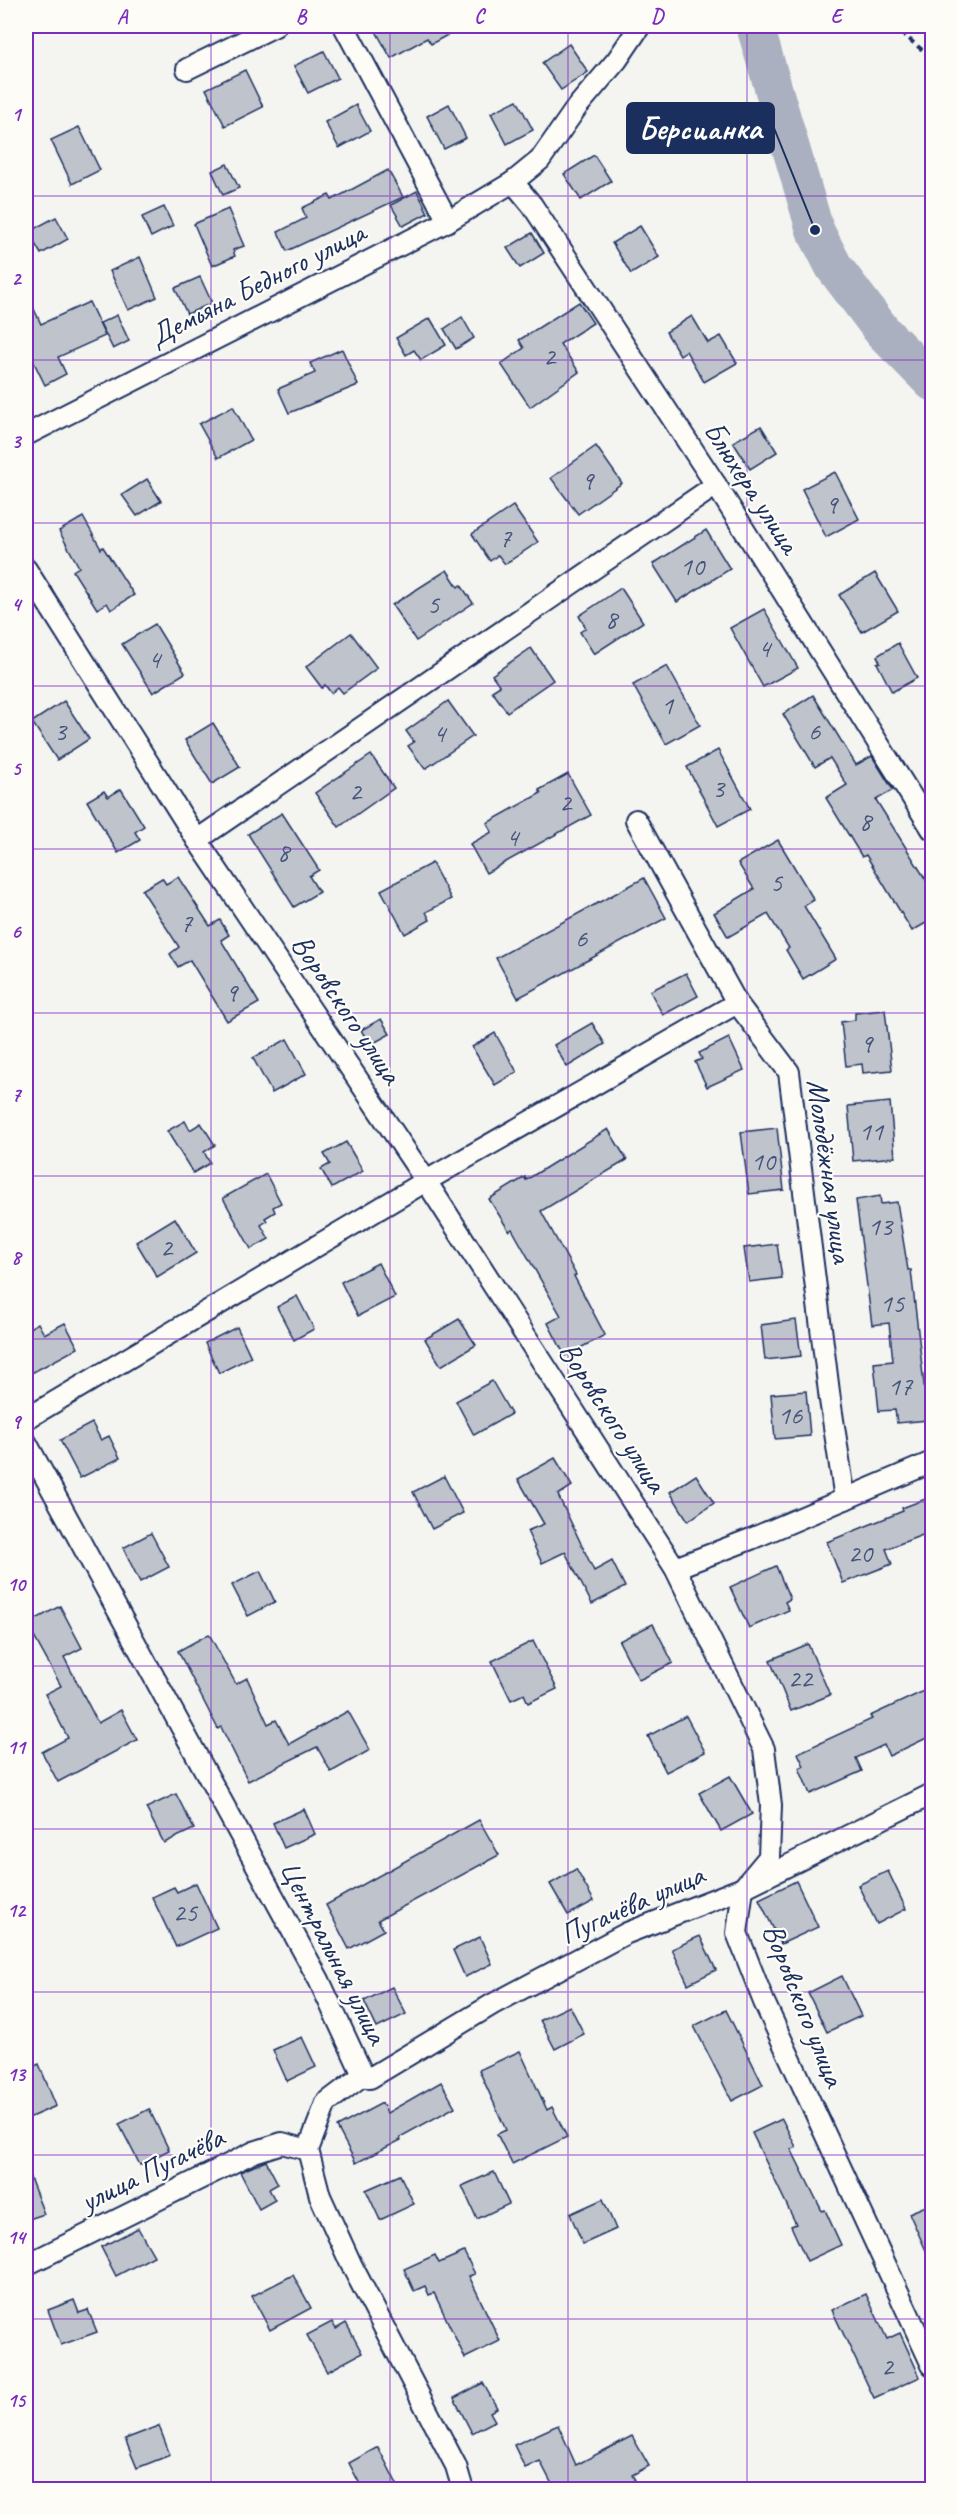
<svg xmlns="http://www.w3.org/2000/svg" width="958" height="2515" font-family="Caveat,sans-serif">
	<rect width="100%" height="100%" fill="#f4f4f1"/>
	<filter id="ink" filterUnits="userSpaceOnUse"><feTurbulence type="fractalNoise" baseFrequency=".0167" numOctaves="2"/><feDisplacementMap in="SourceGraphic" scale="12" xChannelSelector="R" yChannelSelector="G"/><feConvolveMatrix kernelMatrix="1 2 1 2 8 2 1 2 1" color-interpolation-filters="sRGB"/></filter>
	<g filter="url(#ink)">
		<g fill="none" stroke-linecap="round" stroke-linejoin="round">
			<polyline stroke="#aab0bf" stroke-width="38" points="755,26 815,230 834,267 883,332 932,382"/>
		</g>
		<g fill="#bfc3cc" stroke="#1b2f5e" stroke-width="1.5">
			<polygon points="373,26 464,26 431,44 427,38 391,58"/>
			<polygon points="569,44 588,72 561,90 542,63"/>
			<polygon points="324,51 338,78 308,93 294,66"/>
			<polygon points="245,70 263,107 225,126 206,89"/>
			<polygon points="517,100 533,130 507,144 491,113"/>
			<polygon points="449,104 466,138 444,149 427,116"/>
			<polygon points="356,105 370,131 339,148 325,122"/>
			<polygon points="79,127 100,170 72,184 51,140"/>
			<polygon points="594,155 611,181 581,200 564,174"/>
			<polygon points="227,164 239,188 223,195 212,171"/>
			<polygon points="388,170 403,197 287,251 278,232 306,218 302,208 329,195 332,200"/>
			<polygon points="417,191 428,213 403,226 391,205"/>
			<polygon points="164,207 173,226 151,237 142,217"/>
			<polygon points="228,209 244,246 233,250 235,256 212,266 194,224"/>
			<polygon points="56,217 68,239 41,254 28,232"/>
			<polygon points="640,226 659,257 631,274 612,243"/>
			<polygon points="532,233 544,253 520,268 507,248"/>
			<polygon points="140,257 157,297 128,310 110,271"/>
			<polygon points="200,277 212,303 187,314 175,288"/>
			<polygon points="26,292 41,324 89,302 105,336 58,357 66,374 45,385 26,346"/>
			<polygon points="579,302 593,323 560,344 579,372 530,407 501,364 524,348 519,340"/>
			<polygon points="117,315 129,341 113,349 100,323"/>
			<polygon points="692,316 708,343 721,336 737,363 704,382 686,351 680,355 666,332"/>
			<polygon points="462,317 474,338 456,349 444,329"/>
			<polygon points="430,318 446,345 421,360 414,350 406,355 396,338"/>
			<polygon points="342,349 358,385 289,413 278,389 315,373 310,363"/>
			<polygon points="233,406 251,440 218,458 199,424"/>
			<polygon points="761,426 777,452 750,469 733,442"/>
			<polygon points="596,446 622,483 578,514 551,478"/>
			<polygon points="835,472 859,519 826,537 802,489"/>
			<polygon points="147,479 161,501 137,516 122,495"/>
			<polygon points="513,506 538,542 505,564 498,555 490,561 472,534"/>
			<polygon points="83,517 101,549 103,547 134,595 111,610 107,603 97,609 73,571 79,567 59,531"/>
			<polygon points="706,530 730,569 677,602 653,564"/>
			<polygon points="447,570 458,587 461,585 473,603 416,641 392,605"/>
			<polygon points="875,573 898,611 862,632 839,595"/>
			<polygon points="621,588 643,622 594,654 580,632 586,628 579,616"/>
			<polygon points="764,609 798,668 763,687 730,628"/>
			<polygon points="155,624 185,673 153,693 122,644"/>
			<polygon points="351,633 377,668 343,693 338,687 331,693 325,685 322,688 306,667"/>
			<polygon points="898,643 917,678 892,692 877,663 880,662 877,656"/>
			<polygon points="531,648 553,680 507,712 492,691 500,686 492,675"/>
			<polygon points="667,666 700,725 666,744 633,685"/>
			<polygon points="813,695 856,765 872,756 893,790 876,800 933,891 933,919 912,931 866,855 862,857 826,798 847,785 830,758 815,767 783,714"/>
			<polygon points="64,701 89,739 57,760 32,722"/>
			<polygon points="448,701 473,736 425,769 408,746 414,742 406,731"/>
			<polygon points="213,723 240,767 212,784 185,740"/>
			<polygon points="718,750 750,809 718,826 687,767"/>
			<polygon points="371,755 394,788 339,827 315,793"/>
			<polygon points="568,774 591,815 486,873 470,844 492,832 487,823 541,793 539,790"/>
			<polygon points="121,789 144,826 135,832 140,840 118,853 87,801 104,791 108,797"/>
			<polygon points="282,813 319,870 309,876 319,892 294,907 248,834"/>
			<polygon points="778,840 814,900 804,906 836,959 803,979 786,950 789,948 768,914 728,937 714,913 754,889 738,863"/>
			<polygon points="432,863 451,899 426,912 430,920 405,934 381,890"/>
			<polygon points="178,877 210,926 220,920 229,935 221,940 259,1003 227,1021 190,960 178,967 170,954 179,947 142,890 162,878 166,884"/>
			<polygon points="644,878 666,918 518,998 496,958"/>
			<polygon points="686,973 698,996 663,1015 650,991"/>
			<polygon points="885,1010 892,1070 863,1073 862,1064 846,1066 841,1022 855,1020 855,1013"/>
			<polygon points="381,1019 390,1034 370,1045 361,1030"/>
			<polygon points="592,1023 605,1044 567,1067 554,1045"/>
			<polygon points="495,1033 517,1072 495,1085 472,1047"/>
			<polygon points="729,1038 744,1070 707,1087 695,1062 702,1059 699,1053"/>
			<polygon points="287,1039 306,1074 272,1093 253,1058"/>
			<polygon points="890,1102 895,1157 853,1161 848,1106"/>
			<polygon points="185,1121 190,1130 201,1123 215,1145 204,1152 210,1163 193,1173 167,1131"/>
			<polygon points="777,1128 784,1190 749,1194 741,1132"/>
			<polygon points="608,1129 627,1160 541,1211 576,1275 574,1276 605,1335 565,1356 548,1323 561,1316 512,1229 509,1231 489,1199 525,1177 526,1180"/>
			<polygon points="346,1142 363,1171 332,1188 321,1169 330,1164 324,1154"/>
			<polygon points="266,1174 281,1203 273,1207 275,1212 265,1218 267,1221 261,1225 269,1239 251,1249 223,1198"/>
			<polygon points="880,1196 881,1204 897,1202 908,1270 911,1270 928,1420 897,1423 895,1410 879,1411 874,1363 893,1361 889,1323 872,1325 856,1200"/>
			<polygon points="175,1218 196,1253 157,1277 136,1242"/>
			<polygon points="777,1244 782,1278 749,1282 744,1248"/>
			<polygon points="378,1263 395,1297 358,1316 341,1282"/>
			<polygon points="297,1296 314,1329 294,1340 277,1307"/>
			<polygon points="459,1319 476,1345 441,1366 425,1339"/>
			<polygon points="796,1320 801,1356 765,1360 761,1325"/>
			<polygon points="38,1323 44,1334 65,1323 78,1348 26,1376 26,1330"/>
			<polygon points="237,1327 251,1357 219,1373 205,1343"/>
			<polygon points="492,1381 511,1414 474,1435 456,1401"/>
			<polygon points="806,1391 810,1436 775,1439 771,1394"/>
			<polygon points="92,1423 101,1440 109,1436 120,1458 80,1478 60,1440"/>
			<polygon points="555,1458 572,1486 558,1495 594,1571 612,1561 625,1587 592,1604 565,1552 542,1563 527,1531 544,1524 518,1479"/>
			<polygon points="696,1475 714,1503 688,1521 670,1492"/>
			<polygon points="444,1476 463,1513 432,1529 413,1492"/>
			<polygon points="933,1496 933,1531 886,1549 892,1564 843,1583 827,1542 903,1511 902,1508"/>
			<polygon points="151,1533 169,1567 140,1582 123,1548"/>
			<polygon points="776,1566 790,1599 785,1602 789,1610 749,1628 730,1587"/>
			<polygon points="260,1571 275,1602 248,1616 232,1585"/>
			<polygon points="60,1606 82,1648 64,1657 98,1723 121,1710 137,1740 58,1782 42,1752 68,1738 45,1694 61,1686 27,1624"/>
			<polygon points="653,1624 673,1663 639,1680 619,1641"/>
			<polygon points="209,1634 236,1684 247,1678 268,1724 276,1720 289,1744 348,1711 370,1750 331,1772 317,1747 248,1781 221,1727 218,1729 178,1651"/>
			<polygon points="533,1641 557,1689 528,1703 524,1694 511,1700 492,1661"/>
			<polygon points="808,1644 830,1695 791,1711 770,1660"/>
			<polygon points="924,1691 933,1710 933,1735 889,1756 884,1745 856,1758 862,1771 810,1794 799,1768 804,1766 798,1753 872,1719 870,1716"/>
			<polygon points="686,1716 705,1752 666,1772 648,1736"/>
			<polygon points="730,1776 752,1814 721,1831 699,1793"/>
			<polygon points="176,1794 194,1829 164,1843 146,1808"/>
			<polygon points="304,1809 315,1834 284,1848 273,1823"/>
			<polygon points="479,1820 499,1855 378,1920 384,1930 349,1949 326,1905"/>
			<polygon points="576,1869 594,1901 568,1915 550,1884"/>
			<polygon points="888,1871 906,1909 877,1924 858,1885"/>
			<polygon points="796,1881 818,1927 781,1944 759,1899"/>
			<polygon points="196,1883 217,1928 176,1947 152,1897 174,1887 177,1892"/>
			<polygon points="700,1936 716,1970 688,1984 672,1949"/>
			<polygon points="480,1937 492,1964 465,1977 453,1950"/>
			<polygon points="842,1976 861,2016 827,2032 808,1993"/>
			<polygon points="392,1987 406,2014 377,2028 364,2001"/>
			<polygon points="570,2006 584,2034 555,2049 540,2020"/>
			<polygon points="726,2010 763,2085 732,2101 694,2026"/>
			<polygon points="302,2037 316,2067 287,2081 273,2050"/>
			<polygon points="520,2051 547,2110 552,2107 567,2137 512,2164 497,2134 506,2130 479,2070"/>
			<polygon points="39,2064 56,2106 26,2119 26,2070"/>
			<polygon points="441,2082 455,2107 400,2137 401,2140 356,2163 337,2127 382,2103 387,2113"/>
			<polygon points="149,2109 169,2150 140,2165 119,2124"/>
			<polygon points="782,2119 796,2147 791,2149 822,2211 825,2210 841,2245 807,2261 791,2226 796,2224 752,2133"/>
			<polygon points="266,2161 278,2184 269,2189 275,2200 259,2209 240,2172"/>
			<polygon points="26,2170 27,2170 44,2214 26,2220"/>
			<polygon points="494,2172 509,2204 477,2219 462,2186"/>
			<polygon points="400,2175 414,2204 380,2220 366,2190"/>
			<polygon points="603,2199 616,2229 583,2244 570,2214"/>
			<polygon points="933,2203 933,2266 909,2213"/>
			<polygon points="138,2228 154,2256 116,2276 101,2247"/>
			<polygon points="464,2252 475,2274 469,2276 500,2341 465,2358 434,2293 429,2295 425,2286 414,2291 404,2269 435,2255 439,2263"/>
			<polygon points="293,2275 311,2308 270,2330 252,2296"/>
			<polygon points="866,2294 887,2339 900,2333 920,2377 874,2398 832,2310"/>
			<polygon points="74,2300 79,2313 88,2310 97,2332 61,2345 48,2310"/>
			<polygon points="332,2322 336,2329 346,2323 362,2353 327,2372 307,2335"/>
			<polygon points="483,2383 497,2408 490,2412 495,2421 472,2433 454,2398"/>
			<polygon points="558,2425 576,2465 632,2436 649,2466 632,2475 635,2480 617,2490 613,2483 600,2490 555,2490 540,2461 525,2468 514,2445"/>
			<polygon points="159,2426 170,2455 137,2468 125,2439"/>
			<polygon points="378,2447 400,2490 363,2490 349,2463"/>
		</g>
		<g fill="none" stroke-linecap="round" stroke-linejoin="round">
			<g stroke="#1b2f5e" stroke-width="24">
				<g id="minor">
					<polyline points="344,26 448,221"/>
					<polyline points="187,69 275,26"/>
					<polyline points="513,182 532,205 716,485 932,829"/>
					<polyline points="26,435 448,221 513,182 540,160 577,107 617,60 640,26"/>
					<polyline points="26,569 197,840 426,1181 675,1568 764,1749 771,1805 769,1857 743,1888 737,1933 764,2002 932,2365"/>
					<polyline points="636,820 737,1003 789,1072 830,1400 845,1499"/>
					<polyline points="197,840 716,485"/>
					<polyline points="26,1419 426,1181 737,1003"/>
					<polyline points="26,1442 319,1980 363,2075 326,2103 308,2150 320,2196 351,2264 456,2466 463,2490"/>
					<polyline points="675,1568 751,1539 932,1462"/>
					<polyline points="363,2075 370,2078 493,2004 627,1933 743,1888 932,1794"/>
					<polyline points="26,2265 254,2152 282,2143 308,2150"/>
				</g>
			</g>
			<polyline stroke="#1b2f5e" stroke-width="4" stroke-dasharray="6 4.5" stroke-linecap="butt" points="893,26 932,58"/>
			<use href="#minor" stroke="#fdfcf7" stroke-width="20"/>
		</g>
	</g>
	<path fill="none" stroke="#7b2cbf" stroke-width="1.5" stroke-opacity="0.55" d="M211,26V2490M390,26V2490M568,26V2490M747,26V2490M26,196H932M26,360H932M26,523H932M26,686H932M26,849H932M26,1013H932M26,1176H932M26,1339H932M26,1502H932M26,1666H932M26,1829H932M26,1992H932M26,2155H932M26,2319H932"/>
	<g text-anchor="middle" dominant-baseline="central" stroke-width="4.5" stroke-linejoin="round" paint-order="stroke">
		<g font-size="27" fill="#44547a">
			<text x="549" y="356">2</text>
			<text x="587" y="480">9</text>
			<text x="831" y="504">9</text>
			<text x="505" y="538">7</text>
			<text x="692" y="566">10</text>
			<text x="433" y="604">5</text>
			<text x="611" y="619">8</text>
			<text x="764" y="648">4</text>
			<text x="154" y="659">4</text>
			<text x="667" y="705">1</text>
			<text x="60" y="731">3</text>
			<text x="814" y="731">6</text>
			<text x="439" y="733">4</text>
			<text x="718" y="788">3</text>
			<text x="355" y="791">2</text>
			<text x="565" y="802">2</text>
			<text x="865" y="821">8</text>
			<text x="512" y="837">4</text>
			<text x="283" y="852">8</text>
			<text x="776" y="882">5</text>
			<text x="186" y="923">7</text>
			<text x="581" y="938">6</text>
			<text x="231" y="992">9</text>
			<text x="866" y="1043">9</text>
			<text x="871" y="1131">11</text>
			<text x="763" y="1161">10</text>
			<text x="880" y="1226">13</text>
			<text x="166" y="1247">2</text>
			<text x="892" y="1303">15</text>
			<text x="900" y="1386">17</text>
			<text x="790" y="1415">16</text>
			<text x="860" y="1553">20</text>
			<text x="800" y="1678">22</text>
			<text x="185" y="1912">25</text>
			<text x="887" y="2366">2</text>
		</g>
		<g font-size="30" fill="#1b2f5e" stroke="#fdfcf7">
			<text transform="translate(257 284) rotate(-27)">Демьяна Бедного улица</text>
			<text transform="translate(752 487) rotate(57)">Блюхера улица</text>
			<text transform="translate(347 1009) rotate(56)">Воровского улица</text>
			<text transform="translate(830 1171) rotate(82)">Молодёжная улица</text>
			<text transform="translate(613 1417) rotate(57)">Воровского улица</text>
			<text transform="translate(632 1904) rotate(-24)">Пугачёва улица</text>
			<text transform="translate(334 1952) rotate(63)">Центральная улица</text>
			<text transform="translate(804 2005) rotate(68)">Воровского улица</text>
			<text transform="translate(152 2169) rotate(-26)">улица Пугачёва</text>
		</g>
	</g>
	<path fill="none" stroke="#1b2f5e" stroke-width="2" d="M815 230L774 128"/>
	<circle fill="#1b2f5e" stroke="#fdfcf7" stroke-width="2" cx="815" cy="230" r="6"/>
	<rect fill="#1b2f5e" stroke="#1b2f5e" stroke-width="2" x="627" y="103" width="147" height="50" rx="6"/>
	<g font-size="32" text-anchor="middle" font-weight="bold" fill="#fff">
		<text x="700" y="139">Берсианка</text>
	</g>
	<rect width="958" height="2515" fill="none" stroke="#fdfcf7" stroke-width="66"/>
	<rect x="33" y="33" width="892" height="2449" fill="none" stroke="#7b2cbf" stroke-width="2"/>
	<g font-size="20" text-anchor="middle" font-weight="bold" fill="#7b2cbf">
		<text x="122" y="23">A</text>
		<text x="301" y="23">B</text>
		<text x="479" y="23">C</text>
		<text x="657" y="23">D</text>
		<text x="836" y="23">E</text>
		<text x="16" y="121">1</text>
		<text x="16" y="285">2</text>
		<text x="16" y="448">3</text>
		<text x="16" y="611">4</text>
		<text x="16" y="775">5</text>
		<text x="16" y="938">6</text>
		<text x="16" y="1101">7</text>
		<text x="16" y="1264">8</text>
		<text x="16" y="1428">9</text>
		<text x="16" y="1591">10</text>
		<text x="16" y="1754">11</text>
		<text x="16" y="1917">12</text>
		<text x="16" y="2081">13</text>
		<text x="16" y="2244">14</text>
		<text x="16" y="2407">15</text>
	</g>
</svg>
